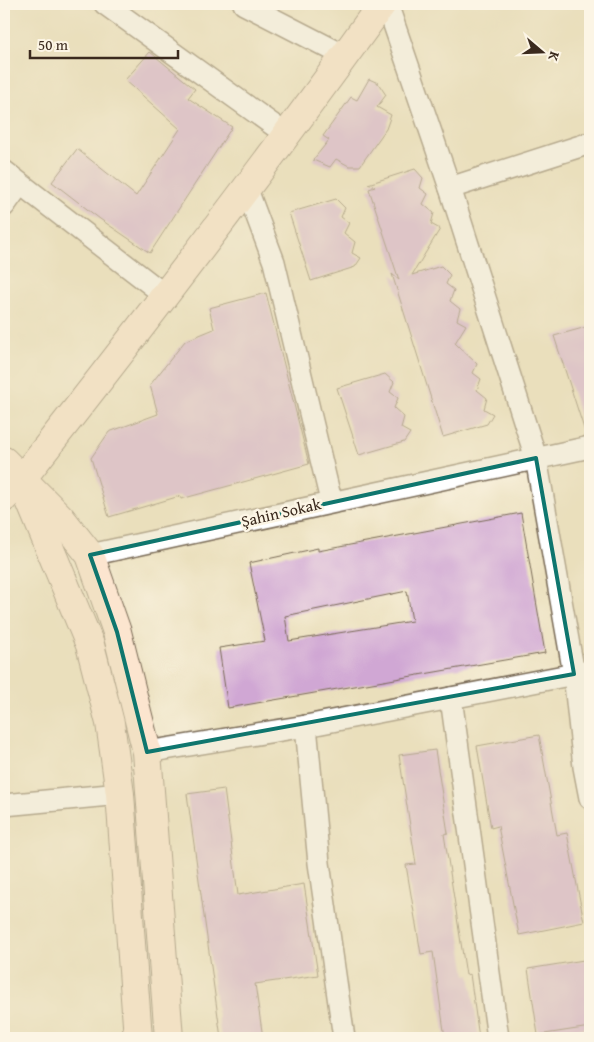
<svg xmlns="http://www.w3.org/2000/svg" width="594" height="1042" font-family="'Gentium Book Plus',serif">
	<rect width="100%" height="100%" fill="#fcf5e5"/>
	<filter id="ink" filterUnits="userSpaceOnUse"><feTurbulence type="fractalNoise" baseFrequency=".02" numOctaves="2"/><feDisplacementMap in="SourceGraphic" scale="10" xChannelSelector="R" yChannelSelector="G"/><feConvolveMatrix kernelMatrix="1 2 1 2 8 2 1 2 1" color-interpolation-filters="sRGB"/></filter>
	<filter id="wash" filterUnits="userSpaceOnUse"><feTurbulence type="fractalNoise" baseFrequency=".0096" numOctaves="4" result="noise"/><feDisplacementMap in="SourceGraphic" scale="20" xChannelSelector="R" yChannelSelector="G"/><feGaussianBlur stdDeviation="1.12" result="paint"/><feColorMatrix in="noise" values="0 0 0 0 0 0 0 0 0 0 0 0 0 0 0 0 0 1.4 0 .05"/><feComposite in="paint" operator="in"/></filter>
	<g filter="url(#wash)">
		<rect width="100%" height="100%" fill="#eadfbc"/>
		<g id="blocks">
			<g fill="#d0a7d4" fill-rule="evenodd">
				<polygon points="150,52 195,89 188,98 232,127 150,253 100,219 52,182 77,149 136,196 180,129 125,80"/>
				<polygon points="369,79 378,83 386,95 377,107 391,115 386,129 360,166 349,166 336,159 330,167 313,160 329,140 323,136 351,97 357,100"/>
				<polygon points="415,169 423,178 420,188 428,194 423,204 434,213 431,224 440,229 412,275 441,266 450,275 446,284 454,290 450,301 460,309 457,320 466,325 455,343 477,364 473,373 481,379 477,390 487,398 484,409 493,414 487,424 443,437 392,274 399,280 369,189 375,187 368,184"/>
				<polygon points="336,199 345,208 341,217 349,223 344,233 355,242 352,253 361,258 355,267 311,281 289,213"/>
				<polygon points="266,293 309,464 181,499 180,496 109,517 91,458 109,432 158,414 150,385 185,341 214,329 209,308"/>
				<polygon points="590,326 590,435 586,435 554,336"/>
				<polygon points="385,374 394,382 390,392 398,398 394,408 404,417 401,428 410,433 404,442 359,455 337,388"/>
				<path d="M521,513L545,653L228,708L219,648L265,641L249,563L318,548V551ZM407,591L412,621L289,641L285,616Z"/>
				<polygon points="539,735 557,835 567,833 584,922 519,935 498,826 491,828 477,746"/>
				<polygon points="435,750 448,833 444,834 466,975 470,974 479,1038 445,1038 433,952 421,954 406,865 416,864 399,755"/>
				<polygon points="224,789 238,895 304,884 318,975 255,984 263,1038 221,1038 187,794"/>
				<polygon points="590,959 590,1027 538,1035 528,969"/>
			</g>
		</g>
	</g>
	<g filter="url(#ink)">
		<use href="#blocks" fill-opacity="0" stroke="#786955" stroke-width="1"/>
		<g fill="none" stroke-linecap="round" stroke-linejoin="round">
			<g stroke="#786955" stroke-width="24">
				<g id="street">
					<polyline points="105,4 287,135"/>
					<polyline points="244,4 345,56"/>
					<polyline points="387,4 450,188 536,458 574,674 584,767 590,798"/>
					<polyline points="4,171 166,296"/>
					<polyline points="246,187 274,262 331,501"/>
					<polyline points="450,188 590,143"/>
					<polyline points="4,206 20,184"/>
					<polyline points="90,555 590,447"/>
					<polyline points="451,698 498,1038"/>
					<polyline points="306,726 319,863 344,1038"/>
					<polyline points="147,752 306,726 590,671"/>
					<polyline points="4,805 120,794"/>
				</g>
			</g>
			<g stroke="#786955" stroke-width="30">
				<g id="secondary">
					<polyline points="4,461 60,517 90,555 117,632 147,752 169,1038"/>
					<polyline points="25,489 90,645 110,723 120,794 138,1038"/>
					<path d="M4,498L21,480C144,324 266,166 382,4"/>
				</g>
			</g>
			<use href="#street" stroke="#fff" stroke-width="21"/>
			<use href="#secondary" stroke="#fce5cf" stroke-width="28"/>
		</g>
	</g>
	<path d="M0 0H594V1042H0ZM536,458L574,674L147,752L117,632L90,555Z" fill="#eadfbc" fill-opacity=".55" fill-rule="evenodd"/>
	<path fill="none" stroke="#0f766e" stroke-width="4" stroke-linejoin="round" d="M536,458L574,674L147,752L117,632L90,555Z"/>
	<g text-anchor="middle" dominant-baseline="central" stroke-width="5" stroke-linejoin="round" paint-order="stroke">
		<g font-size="16" fill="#3b2a1e" stroke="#fcf5e5">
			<text transform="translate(281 512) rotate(-13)">Şahin Sokak</text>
		</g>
	</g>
	<rect width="594" height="1042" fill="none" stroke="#fcf5e5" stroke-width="20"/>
	<g transform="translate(542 52) rotate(109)" stroke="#fcf5e5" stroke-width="4" paint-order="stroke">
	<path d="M0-4L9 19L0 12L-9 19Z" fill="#3b2a1e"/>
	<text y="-8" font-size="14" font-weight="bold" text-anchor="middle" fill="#3b2a1e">K</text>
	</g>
	<path d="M30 50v8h148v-8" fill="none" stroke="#3b2a1e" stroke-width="2.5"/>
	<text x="38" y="50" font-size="15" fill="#3b2a1e" stroke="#fcf5e5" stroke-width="4" paint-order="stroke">50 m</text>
</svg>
